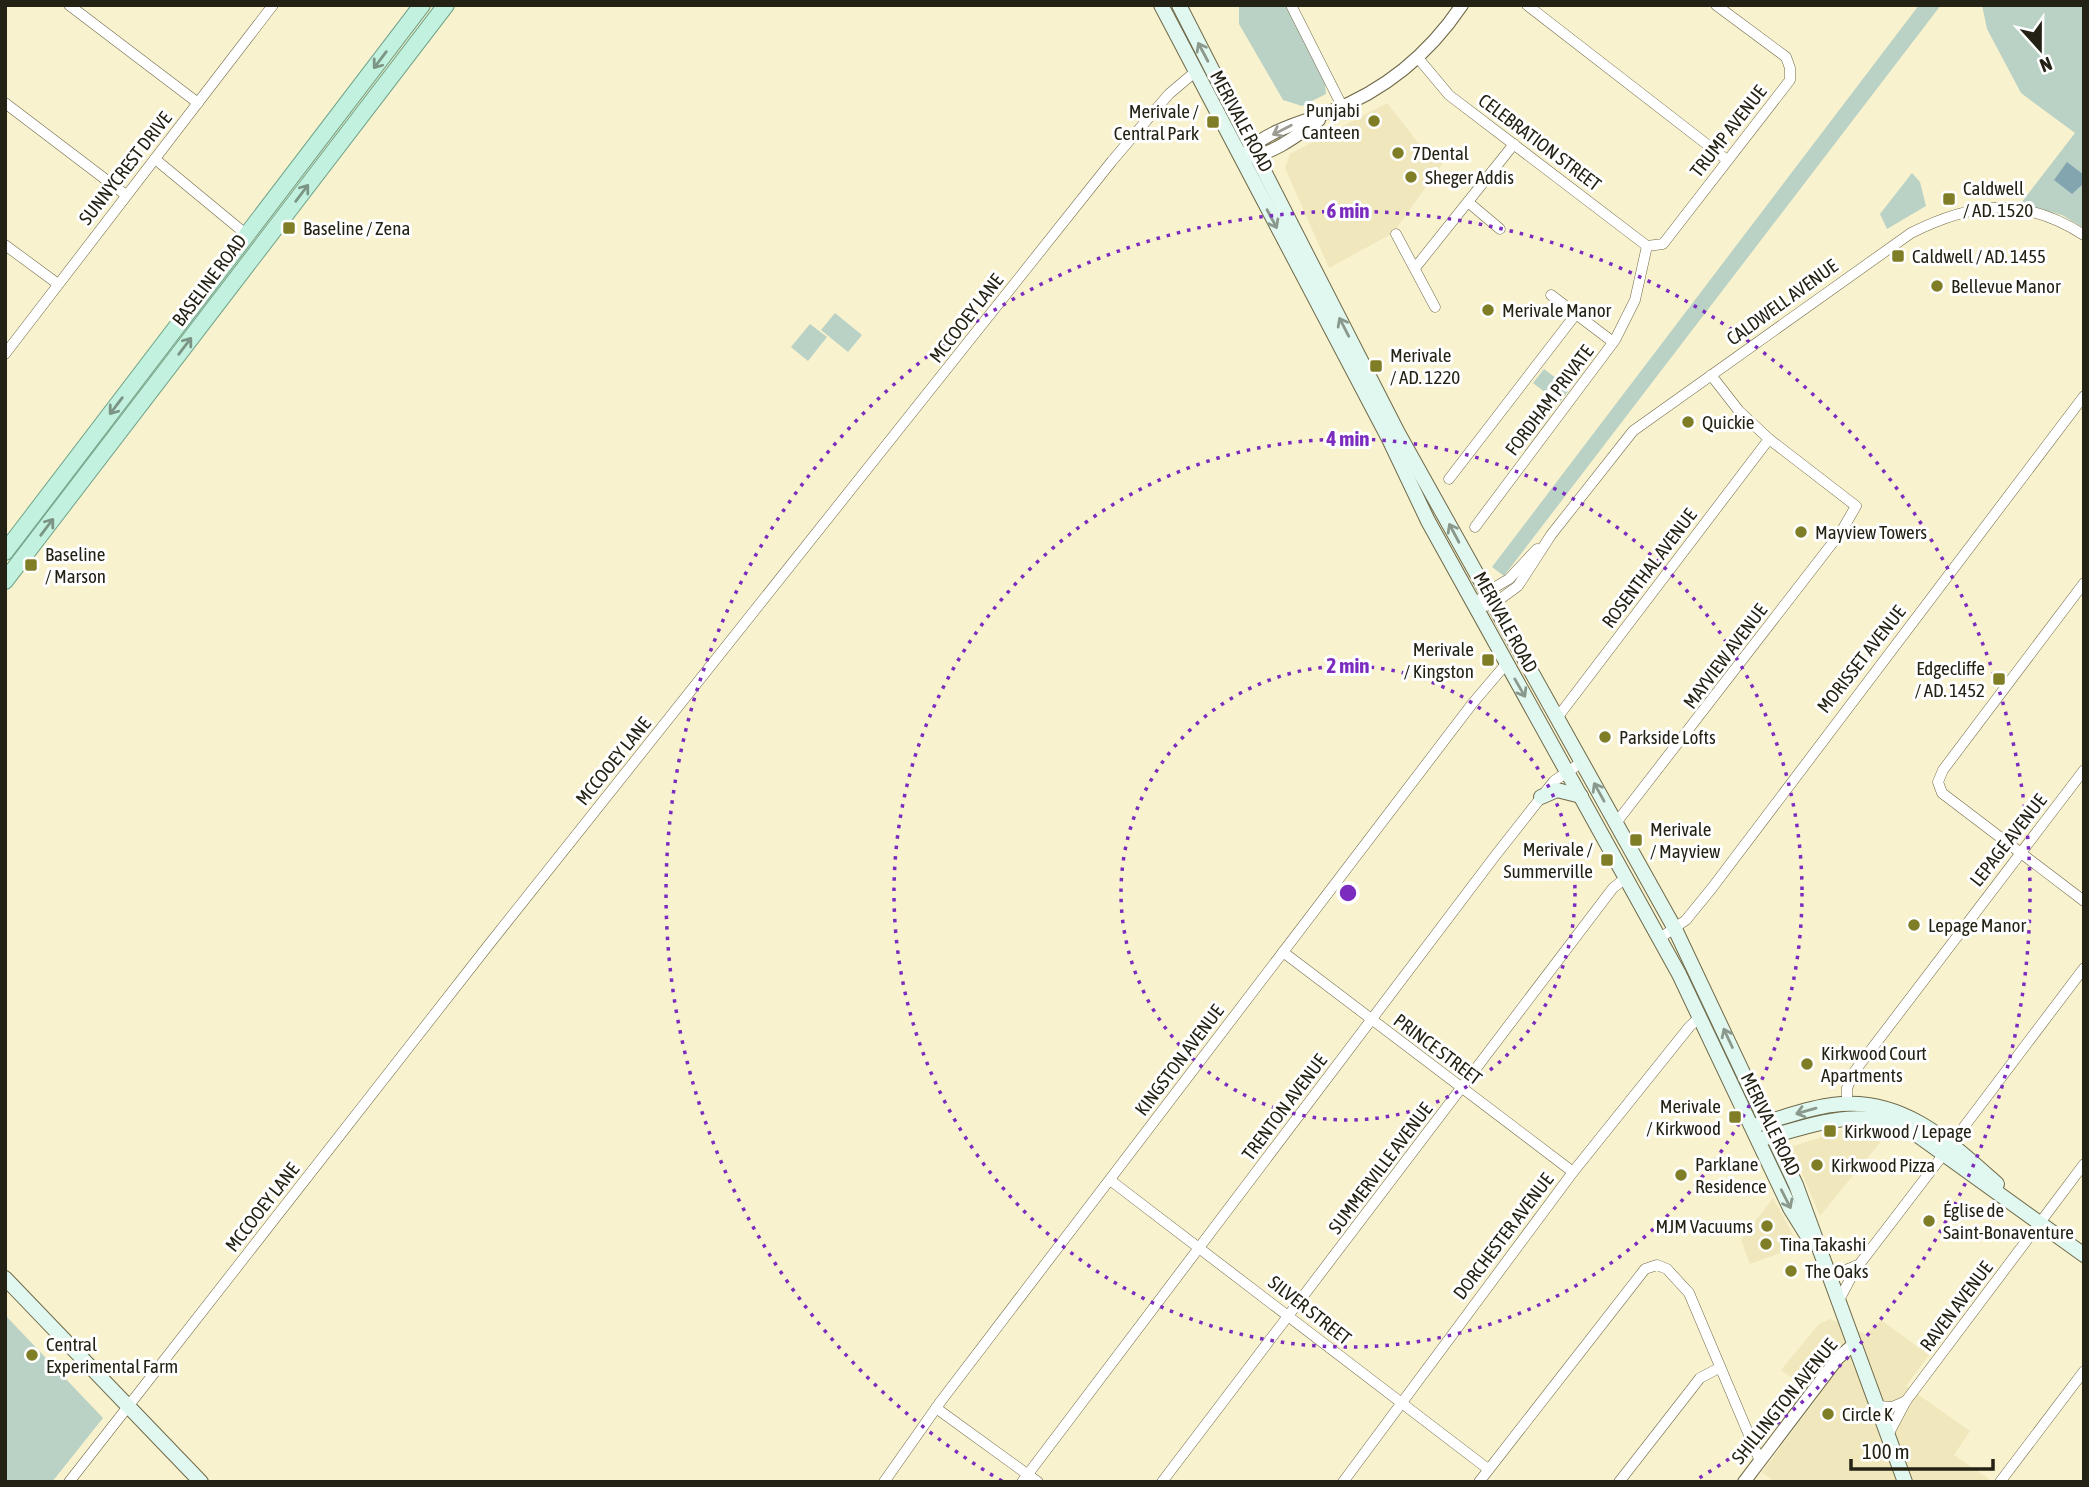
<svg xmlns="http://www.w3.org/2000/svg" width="2089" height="1487" font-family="'Asap Condensed',sans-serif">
	<rect width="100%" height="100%" fill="#f9f2ce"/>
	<g fill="#f0e7bc">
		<polygon points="1387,103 1420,145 1443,163 1393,233 1329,268 1285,168 1290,154"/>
		<polygon points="1858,1125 1891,1129 1820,1216 1791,1147"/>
		<polygon points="1773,1198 1799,1246 1750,1264 1741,1240"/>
		<polygon points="1830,1319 1865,1334 1881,1320 1929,1355 1906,1386 1970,1431 1954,1455 1989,1479 1987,1482 1775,1482 1762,1472 1818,1397 1781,1370 1819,1324"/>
	</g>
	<g fill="#bad2c5">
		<polygon points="1239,5 1285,5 1325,84 1326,94 1302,106 1283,100 1239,24"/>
		<polygon points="1919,5 1941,5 1504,576 1492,567"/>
		<polygon points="1982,5 2084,5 2084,228 2062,215 2021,203 2075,133 2021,93 1987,29"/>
		<polygon points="1912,173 1920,182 1926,206 1887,229 1880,214"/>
		<polygon points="835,313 862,335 848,352 821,330"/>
		<polygon points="810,324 827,337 808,361 791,347"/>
		<polygon points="1544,369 1570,389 1559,403 1533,383"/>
		<polygon points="5,1315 103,1418 52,1482 5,1482"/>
	</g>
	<polygon fill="#82a5b0" points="2067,162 2084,175 2084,183 2072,194 2054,180"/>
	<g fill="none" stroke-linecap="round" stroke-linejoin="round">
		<g stroke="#6f6949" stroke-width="11">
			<g id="minor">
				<polyline points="69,5 198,103"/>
				<polyline points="1291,5 1342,106"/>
				<polyline points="1527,5 1727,160"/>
				<polyline points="1418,58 1449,95 1647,246"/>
				<polyline points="5,103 126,195"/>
				<polyline points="155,159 247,235"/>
				<polyline points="1468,202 1500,229"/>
				<polyline points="1396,234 1435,307"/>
				<polyline points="5,245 58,284"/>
				<polyline points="1647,246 1663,244 1790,80 1790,68 1786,57 1716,5"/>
				<polyline points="1415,268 1514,144"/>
				<polyline points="1551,295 1613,342"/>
				<polyline points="5,354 273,5"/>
				<polyline points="1449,479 1576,314"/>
				<polyline points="1475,527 1615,340 1635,300 1647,246"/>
				<polyline points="2084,583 1943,770 1938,782 1942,793 2084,901"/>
				<path d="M1475,607L1492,605L1518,586L1551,535L1633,431L1911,233C1973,202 2023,196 2084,235"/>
				<polyline points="1475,607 1485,593 1509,579 1537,549"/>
				<polyline points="1557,718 1769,439"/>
				<polyline points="1616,823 1841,532 1856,506 1769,439 1739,411 1711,375"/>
				<polyline points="1660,938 1686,920 1712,888 2084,396"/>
				<polyline points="1283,952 1573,1172"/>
				<polyline points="1847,1103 1847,1088 1854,1072 2084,770"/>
				<polyline points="1951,1144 2084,968"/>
				<polyline points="1110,1180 1488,1469"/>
				<polyline points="1826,1271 1843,1271 1860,1264"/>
				<polyline points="1838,1302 1855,1270 1943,1155"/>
				<polyline points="1878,1406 1892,1407 1906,1401"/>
				<polyline points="936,1408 1038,1482"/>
				<polyline points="1889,1433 1906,1401 2084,1164"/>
				<polyline points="69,1482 487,947 1112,161 1169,94 1195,72"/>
				<polyline points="884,1482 941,1401 1472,704 1506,664"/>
				<polyline points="1022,1482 1495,856 1554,781 1582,762"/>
				<polyline points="1162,1482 1613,888 1627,877"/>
				<polyline points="1343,1482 1573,1172 1690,1026 1699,1018"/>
				<polyline points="1479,1482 1645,1269 1657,1265 1667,1269 1689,1293 1760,1461"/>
				<polyline points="1619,1482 1700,1378 1719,1368"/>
				<polyline points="2000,1482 2084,1371"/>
			</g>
		</g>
		<g stroke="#6f6949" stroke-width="14">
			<g id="tertiary">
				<path d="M1247,152C1267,130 1303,122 1329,112C1384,91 1429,54 1462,5"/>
				<path d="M1249,157C1274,154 1299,134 1319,120"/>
				<polyline points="1744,1482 1838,1358 1854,1344"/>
			</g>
		</g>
		<g stroke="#6f6949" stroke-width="16">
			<g id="secondary">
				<polyline points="1161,5 1389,439 1428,521 1679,974 1790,1208 1808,1237"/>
				<polyline points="1179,5 1398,433 1675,929 1796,1185 1905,1482"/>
				<polyline points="1541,797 1557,790 1581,796"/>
				<path d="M1759,1124C1783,1118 1807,1108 1832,1105C1901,1095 1949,1141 1997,1184"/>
				<path d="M1765,1138C1816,1124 1863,1105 1913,1132L2084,1255"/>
				<polyline points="5,1278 201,1482"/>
			</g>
		</g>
		<g stroke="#70a38a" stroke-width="18">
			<g id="primary">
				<polyline points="5,552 422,5"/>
				<polyline points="5,581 446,5"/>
			</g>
		</g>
		<use href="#minor" stroke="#fff" stroke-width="10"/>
		<use href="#tertiary" stroke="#fff" stroke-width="12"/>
		<use href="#secondary" stroke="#e0f8ef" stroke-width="14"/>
		<use href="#primary" stroke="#c2f2df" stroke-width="16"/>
	</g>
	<defs><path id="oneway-shaft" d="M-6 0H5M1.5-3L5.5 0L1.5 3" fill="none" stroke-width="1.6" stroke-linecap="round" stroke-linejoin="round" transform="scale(1.75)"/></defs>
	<g stroke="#8b988c">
		<use href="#oneway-shaft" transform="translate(1203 52) rotate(-118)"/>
		<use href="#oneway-shaft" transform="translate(1272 219) rotate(62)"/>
		<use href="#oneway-shaft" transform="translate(1344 327) rotate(-117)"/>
		<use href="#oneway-shaft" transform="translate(1454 533) rotate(-118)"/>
		<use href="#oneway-shaft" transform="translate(1520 688) rotate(60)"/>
		<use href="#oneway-shaft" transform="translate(1599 792) rotate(-119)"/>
		<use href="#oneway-shaft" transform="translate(1728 1038) rotate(-115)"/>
		<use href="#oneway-shaft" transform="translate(1806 1111) rotate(164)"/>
		<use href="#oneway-shaft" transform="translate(1786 1199) rotate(63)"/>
	</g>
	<g stroke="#7b9484">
		<use href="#oneway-shaft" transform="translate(380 60) rotate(127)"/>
		<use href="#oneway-shaft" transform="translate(302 193) rotate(-53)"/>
		<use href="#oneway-shaft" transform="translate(185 346) rotate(-53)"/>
		<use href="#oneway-shaft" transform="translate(116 406) rotate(127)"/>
		<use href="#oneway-shaft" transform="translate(47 527) rotate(-53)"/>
	</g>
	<use stroke="#9c9c95" href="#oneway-shaft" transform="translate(1282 130) rotate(153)"/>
	<g fill="none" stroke="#7b2cbf" stroke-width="3.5" stroke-dasharray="3.5 7">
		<circle cx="1348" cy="893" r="227"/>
		<circle cx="1348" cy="893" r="454"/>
		<path d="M1002 1481A682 682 0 1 1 1694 1481"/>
	</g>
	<g fill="#7f7e26" stroke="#fff" stroke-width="2.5">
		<circle cx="1374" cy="121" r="7"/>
		<rect x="1206" y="115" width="14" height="14" rx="3.5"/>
		<circle cx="1398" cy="153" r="7"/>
		<circle cx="1411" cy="177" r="7"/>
		<rect x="1942" y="192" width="14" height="14" rx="3.5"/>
		<rect x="282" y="221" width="14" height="14" rx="3.5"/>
		<rect x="1891" y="249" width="14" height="14" rx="3.5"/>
		<circle cx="1937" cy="286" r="7"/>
		<circle cx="1488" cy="310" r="7"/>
		<rect x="1369" y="359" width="14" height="14" rx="3.5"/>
		<circle cx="1688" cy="422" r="7"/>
		<circle cx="1801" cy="532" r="7"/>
		<rect x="24" y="558" width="14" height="14" rx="3.5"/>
		<rect x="1481" y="653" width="14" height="14" rx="3.5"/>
		<rect x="1992" y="672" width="14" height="14" rx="3.5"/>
		<circle cx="1605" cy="737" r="7"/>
		<rect x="1629" y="833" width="14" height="14" rx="3.5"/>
		<rect x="1600" y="853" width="14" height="14" rx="3.5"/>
		<circle cx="1914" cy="925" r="7"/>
		<circle cx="1807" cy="1064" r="7"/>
		<rect x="1728" y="1110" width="14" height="14" rx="3.5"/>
		<rect x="1823" y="1124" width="14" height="14" rx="3.5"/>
		<circle cx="1817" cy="1165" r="7"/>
		<circle cx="1681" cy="1175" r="7"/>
		<circle cx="1929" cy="1221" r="7"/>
		<circle cx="1767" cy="1226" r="7"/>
		<circle cx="1766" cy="1244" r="7"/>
		<circle cx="1791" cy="1271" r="7"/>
		<circle cx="32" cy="1355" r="7"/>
		<circle cx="1828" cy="1414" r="7"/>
	</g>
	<g text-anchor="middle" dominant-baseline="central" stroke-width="6" stroke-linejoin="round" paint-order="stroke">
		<g font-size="19" fill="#242214" stroke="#fff" text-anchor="start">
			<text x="1360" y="110" text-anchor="end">Punjabi<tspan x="1360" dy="22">Canteen</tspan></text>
			<text x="1199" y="111" text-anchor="end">Merivale /<tspan x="1199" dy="22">Central Park</tspan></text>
			<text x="1412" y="153">7Dental</text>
			<text x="1425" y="177">Sheger Addis</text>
			<text x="1963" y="188">Caldwell<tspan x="1963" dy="22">/ AD. 1520</tspan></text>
			<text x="303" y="228">Baseline / Zena</text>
			<text x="1912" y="256">Caldwell / AD. 1455</text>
			<text x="1951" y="286">Bellevue Manor</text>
			<text x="1502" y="310">Merivale Manor</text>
			<text x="1390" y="355">Merivale<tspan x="1390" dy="22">/ AD. 1220</tspan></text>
			<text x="1702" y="422">Quickie</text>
			<text x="1815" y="532">Mayview Towers</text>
			<text x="45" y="554">Baseline<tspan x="45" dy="22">/ Marson</tspan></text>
			<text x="1474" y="649" text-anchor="end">Merivale<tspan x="1474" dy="22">/ Kingston</tspan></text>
			<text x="1985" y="668" text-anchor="end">Edgecliffe<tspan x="1985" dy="22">/ AD. 1452</tspan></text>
			<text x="1619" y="737">Parkside Lofts</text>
			<text x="1650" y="829">Merivale<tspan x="1650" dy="22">/ Mayview</tspan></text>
			<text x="1593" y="849" text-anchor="end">Merivale /<tspan x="1593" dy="22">Summerville</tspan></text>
			<text x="1928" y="925">Lepage Manor</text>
			<text x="1821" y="1053">Kirkwood Court<tspan x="1821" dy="22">Apartments</tspan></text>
			<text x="1721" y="1106" text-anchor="end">Merivale<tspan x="1721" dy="22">/ Kirkwood</tspan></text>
			<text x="1844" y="1131">Kirkwood / Lepage</text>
			<text x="1695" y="1164">Parklane<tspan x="1695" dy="22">Residence</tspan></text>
			<text x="1831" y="1165">Kirkwood Pizza</text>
			<text x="1943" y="1210">Église de<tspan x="1943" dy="22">Saint-Bonaventure</tspan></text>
			<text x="1753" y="1226" text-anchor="end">MJM Vacuums</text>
			<text x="1780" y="1244">Tina Takashi</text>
			<text x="1805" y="1271">The Oaks</text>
			<text x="46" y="1344">Central<tspan x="46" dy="22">Experimental Farm</tspan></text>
			<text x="1842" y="1414">Circle K</text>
		</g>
		<g font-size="19" fill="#242214" stroke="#fff">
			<text transform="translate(1242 121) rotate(62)">MERIVALE ROAD</text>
			<text transform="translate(1728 131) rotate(-52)">TRUMP AVENUE</text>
			<text transform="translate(1540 142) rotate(37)">CELEBRATION STREET</text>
			<text transform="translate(125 168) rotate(-52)">SUNNYCREST DRIVE</text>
			<text transform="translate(209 280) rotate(-53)">BASELINE ROAD</text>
			<text transform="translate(1782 302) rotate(-36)">CALDWELL AVENUE</text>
			<text transform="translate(966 318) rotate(-52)">MCCOOEY LANE</text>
			<text transform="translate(1549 400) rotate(-53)">FORDHAM PRIVATE</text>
			<text transform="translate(1649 568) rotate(-53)">ROSENTHAL AVENUE</text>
			<text transform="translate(1506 622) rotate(61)">MERIVALE ROAD</text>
			<text transform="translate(1725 656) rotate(-53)">MAYVIEW AVENUE</text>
			<text transform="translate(1861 659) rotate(-52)">MORISSET AVENUE</text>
			<text transform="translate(613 761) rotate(-51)">MCCOOEY LANE</text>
			<text transform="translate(2008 840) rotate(-52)">LEPAGE AVENUE</text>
			<text transform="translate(1438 1049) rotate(37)">PRINCE STREET</text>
			<text transform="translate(1179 1060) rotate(-53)">KINGSTON AVENUE</text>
			<text transform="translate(1284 1107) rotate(-53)">TRENTON AVENUE</text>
			<text transform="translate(1771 1124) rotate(64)">MERIVALE ROAD</text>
			<text transform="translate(1380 1168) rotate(-53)">SUMMERVILLE AVENUE</text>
			<text transform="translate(262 1207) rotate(-52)">MCCOOEY LANE</text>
			<text transform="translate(1503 1236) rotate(-53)">DORCHESTER AVENUE</text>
			<text transform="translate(1956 1306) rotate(-53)">RAVEN AVENUE</text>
			<text transform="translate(1310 1310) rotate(38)">SILVER STREET</text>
			<text transform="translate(1784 1401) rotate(-51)">SHILLINGTON AVENUE</text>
		</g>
	</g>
	<circle cx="1348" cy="893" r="10" fill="#7b2cbf" stroke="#fff" stroke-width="3.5"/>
	<g font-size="21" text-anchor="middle" font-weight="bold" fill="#7b2cbf" stroke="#fff" stroke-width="6" stroke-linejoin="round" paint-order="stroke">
		<text x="1348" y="218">6 min</text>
		<text x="1348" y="446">4 min</text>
		<text x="1348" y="673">2 min</text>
	</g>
	<rect width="2089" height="1487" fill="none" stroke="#242214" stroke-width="14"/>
	<g transform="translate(2040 49) rotate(159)" stroke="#ffffff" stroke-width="5" paint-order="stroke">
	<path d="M0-5L12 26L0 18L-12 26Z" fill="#242214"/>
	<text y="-10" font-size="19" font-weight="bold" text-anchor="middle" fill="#242214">N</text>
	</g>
	<path d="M1851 1459v10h142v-10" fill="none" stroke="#242214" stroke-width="3.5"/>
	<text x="1862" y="1459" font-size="21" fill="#242214" stroke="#ffffff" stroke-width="5" paint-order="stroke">100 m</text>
</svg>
